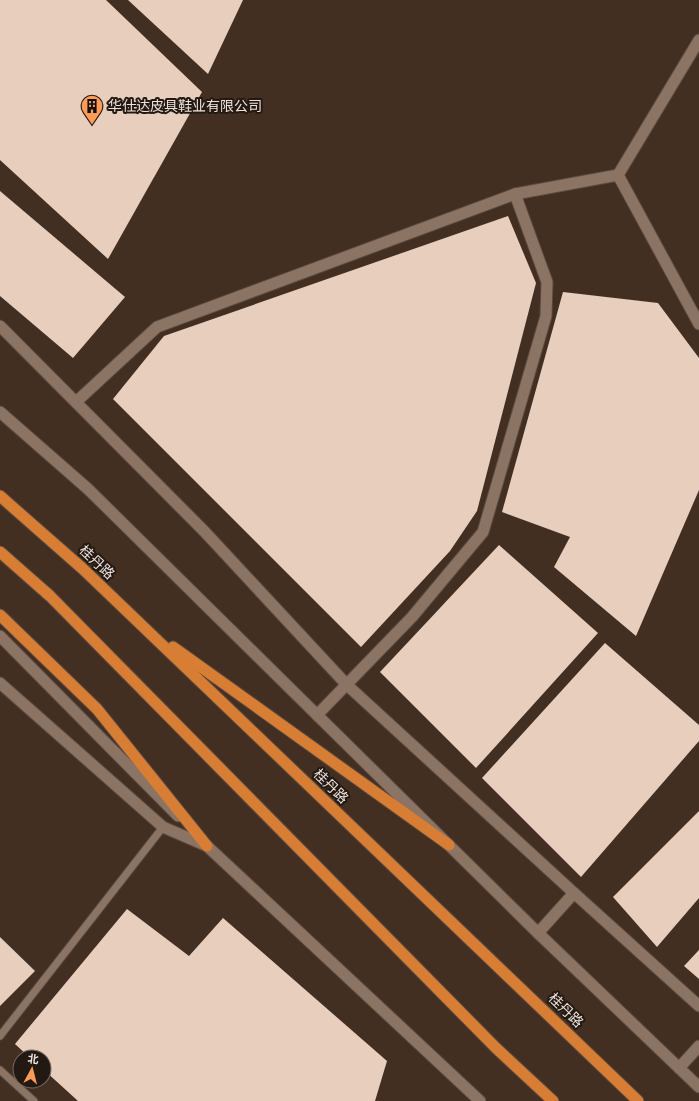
<svg xmlns="http://www.w3.org/2000/svg" width="699" height="1101" font-family="'Archivo Narrow','Noto Sans SC',sans-serif">
	<rect width="100%" height="100%" fill="#432f22"/>
	<g fill="#e8cebd">
		<polygon points="0,0 106,0 202,92 108,259 0,160"/>
		<polygon points="128,0 243,0 208,74"/>
		<polygon points="0,191 125,297 73,358 0,296"/>
		<polygon points="508,216 536,283 477,511 450,551 361,647 113,399 164,336"/>
		<polygon points="563,292 658,303 699,358 699,490 636,636 554,567 570,537 502,512"/>
		<polygon points="499,545 598,633 476,768 380,672"/>
		<polygon points="605,643 699,725 699,741 581,877 482,778"/>
		<polygon points="699,811 699,898 657,947 613,897"/>
		<polygon points="127,909 189,956 223,918 387,1061 375,1101 78,1101 44,1070 44,1057 29,1057 15,1044"/>
		<polygon points="0,937 35,971 0,1006"/>
		<polygon points="699,950 699,979 684,966"/>
	</g>
	<g fill="none" stroke-linecap="round" stroke-linejoin="round">
		<g stroke="#5c4b40" stroke-width="9">
			<g id="service">
				<polyline points="0,1036 163,827"/>
				<polyline points="0,1070 34,1101"/>
			</g>
		</g>
		<g stroke="#5c4b40" stroke-width="13">
			<g id="minor">
				<polyline points="618,175 699,324"/>
				<polyline points="0,326 204,531 347,685 574,893 699,1006"/>
				<polyline points="76,402 157,327 515,194 618,175 699,40"/>
				<polyline points="317,715 412,617 483,532 546,316 547,282 515,194"/>
				<polyline points="538,933 574,893"/>
				<polyline points="679,1068 699,1046"/>
			</g>
		</g>
		<g stroke="#5c4b40" stroke-width="13">
			<g id="secondary">
				<polyline points="0,412 88,489 538,933 699,1087"/>
				<polyline points="0,636 178,816"/>
				<polyline points="0,683 163,827 207,846 480,1101"/>
			</g>
		</g>
		<g stroke="#5c4b40" stroke-width="13">
			<g id="trunk">
				<polyline points="0,496 83,569 638,1101"/>
				<polyline points="0,552 50,596 496,1048 553,1101"/>
				<polyline points="0,615 97,709 207,846"/>
				<polyline points="173,647 449,845"/>
			</g>
		</g>
		<use href="#service" stroke="#8c7465" stroke-width="7"/>
		<use href="#minor" stroke="#8c7465" stroke-width="11"/>
		<use href="#secondary" stroke="#8c7465" stroke-width="11"/>
		<use href="#trunk" stroke="#d87d34" stroke-width="11"/>
	</g>
	<defs>
		<g id="building-pin" transform="scale(1.15)"><path d="M0 17L-7.5 6A9.5 9.5 0 1 1 7.5 6Z" fill="#fe9c57" stroke="#221913"/><path d="M-4-6H4V6H1V3H-1V6H-4ZM-2.5-4.3h1.7v1.8h-1.7ZM.8-4.3h1.7v1.8H.8ZM-2.5-1h1.7V.8h-1.7ZM.8-1h1.7V.8H.8Z" fill="#111"/></g>
	</defs>
	<g fill-rule="evenodd">
		<use href="#building-pin" x="92" y="106"/>
	</g>
	<g text-anchor="middle" dominant-baseline="central" stroke-width="4" stroke-linejoin="round" paint-order="stroke">
		<g font-size="14" fill="#eee1d9" stroke="#221913" text-anchor="start">
			<text x="108" y="106">华仕达皮具鞋业有限公司</text>
		</g>
		<g font-size="14" fill="#eee1d9" stroke="#221913">
			<text transform="translate(97 562) rotate(43)">桂丹路</text>
			<text transform="translate(331 786) rotate(44)">桂丹路</text>
			<text transform="translate(566 1010) rotate(44)">桂丹路</text>
		</g>
	</g>
	<g transform="translate(32 1069) rotate(7)"><circle r="19" fill="#221913" stroke="#746962"/>
	<path d="M0-3L7 15L0 10L-7 15Z" fill="#fe9c57"/>
	<text y="-6" font-size="11" font-weight="bold" text-anchor="middle" fill="#eee1d9">北</text>
	</g>
</svg>
